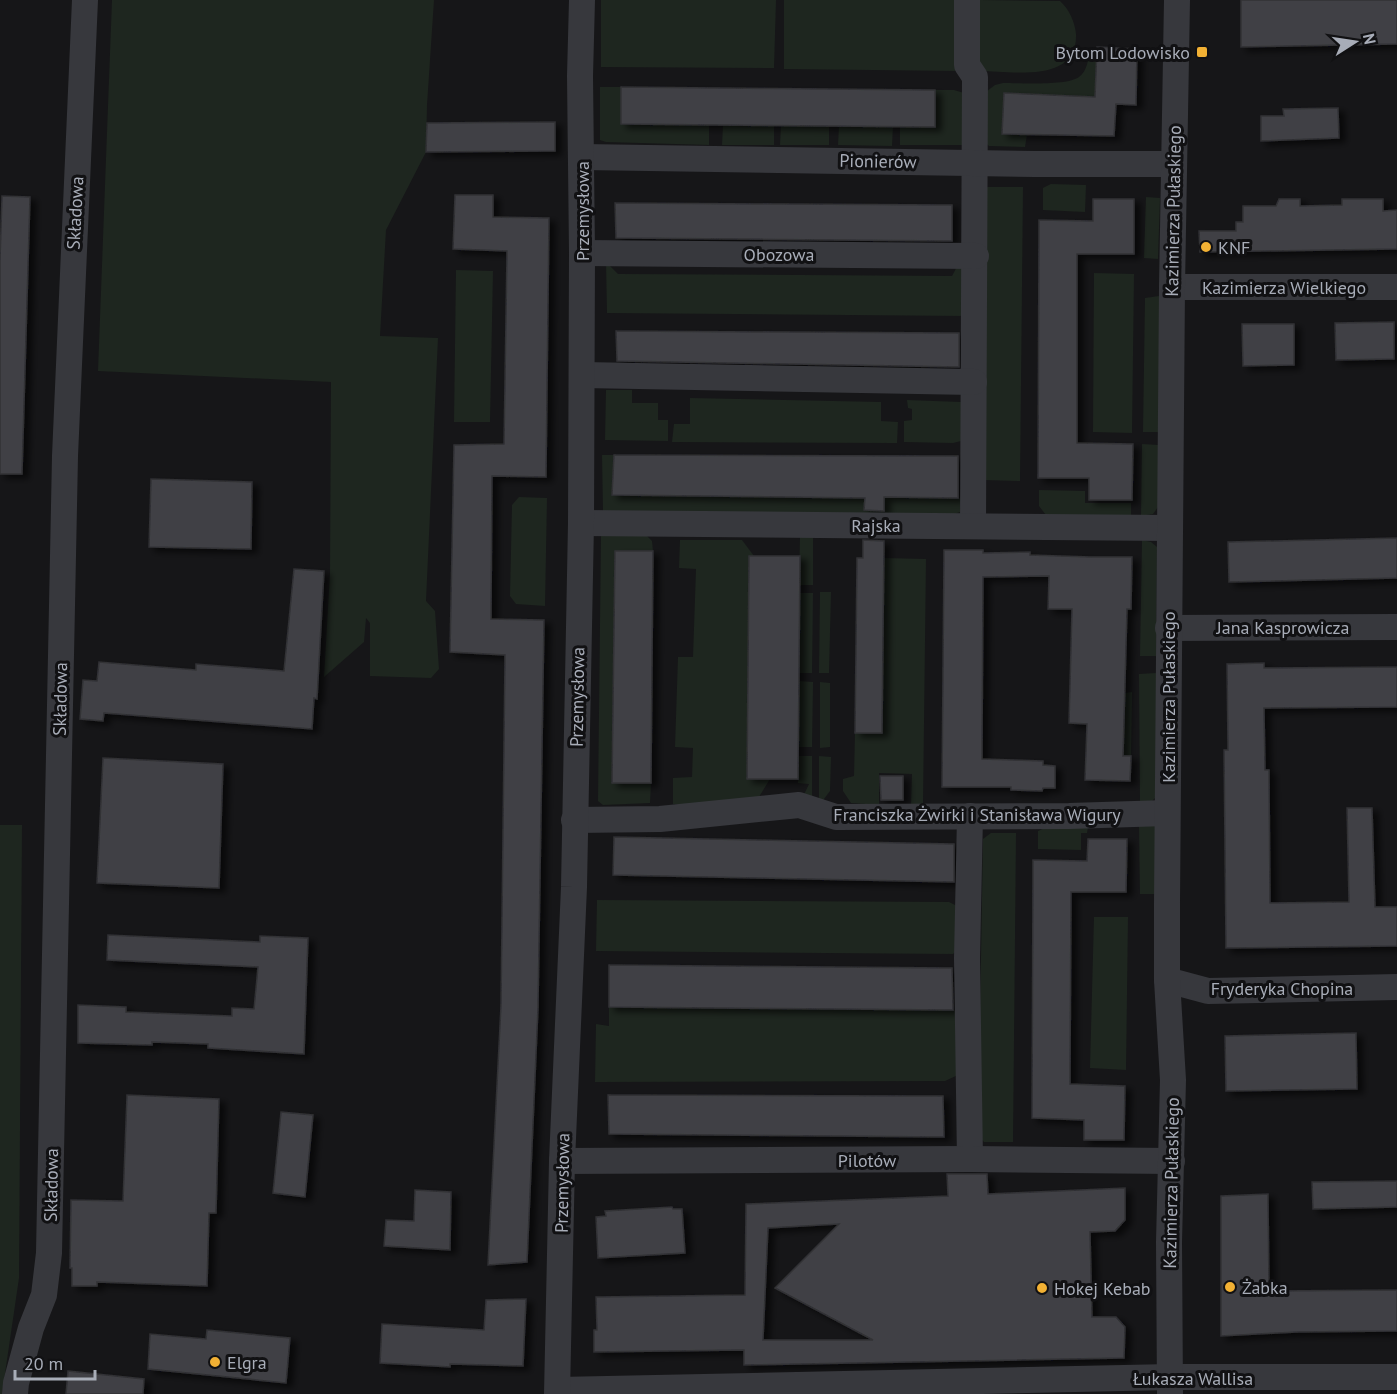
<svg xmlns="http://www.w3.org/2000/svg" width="1397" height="1394" font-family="'PT Sans',sans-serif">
	<defs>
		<filter id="shadow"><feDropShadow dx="6" dy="4" stdDeviation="3" flood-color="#0009"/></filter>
	</defs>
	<rect width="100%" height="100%" fill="#161618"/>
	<g fill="#1e261f">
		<polygon points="112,0 434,0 427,105 426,152 386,230 380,336 438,338 426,601 435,611 439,669 431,678 370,676 370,623 366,618 364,642 324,677 330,573 331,382 98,371"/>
		<polygon points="601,0 776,0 774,68 601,67"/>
		<polygon points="784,0 958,0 958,71 784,69"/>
		<path d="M980,0L1060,1C1069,9 1075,22 1076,34C1078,84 1012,71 980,71L975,6Z"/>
		<path d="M1097,47L1095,97L1004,93L1002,134L1027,135L1025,147L989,146L985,142L987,91L995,85L1003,83C1019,83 1067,86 1079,77C1087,71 1088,60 1090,51Z"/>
		<polygon points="600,87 621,87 621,124 709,125 709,145 606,142 600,140"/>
		<polygon points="935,90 954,90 964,93 964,145 900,145 900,127 935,127"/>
		<polygon points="723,125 774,125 774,145 722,145"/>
		<polygon points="781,126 829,126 829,145 780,145"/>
		<polygon points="839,126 893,126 892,146 838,145"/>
		<polygon points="1051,184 1086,185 1085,212 1043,210 1043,188"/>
		<polygon points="986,187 1023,187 1020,481 983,480"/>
		<polygon points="1146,197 1160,198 1158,259 1144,258"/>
		<polygon points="606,262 618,274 952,276 959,263 966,272 965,316 607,313"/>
		<polygon points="456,270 493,271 490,422 454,422"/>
		<polygon points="1094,273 1134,274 1132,433 1093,432"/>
		<polygon points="1159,296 1159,432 1143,432 1145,298"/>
		<polygon points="606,390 632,390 632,403 658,403 658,420 668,420 668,441 605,440"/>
		<polygon points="690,398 881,402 881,421 898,422 897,443 672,442 674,424 690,424"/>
		<polygon points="907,400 961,402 965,440 953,443 904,442 904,421 912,420 912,409 908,408"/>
		<polygon points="1142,444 1159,445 1158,507 1153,514 1141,516"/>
		<polygon points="602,455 614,455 613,495 961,498 960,512 946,517 603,511"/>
		<polygon points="1039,490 1085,491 1085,503 1131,503 1131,516 1046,515 1039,506"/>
		<polygon points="519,497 547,498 545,606 516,604 510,596 512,505"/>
		<polygon points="601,535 646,535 652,541 653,551 615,551 612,782 651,783 650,803 603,805 598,801"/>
		<polygon points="800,535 813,535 813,585 799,585"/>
		<polygon points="680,540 742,540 754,556 749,556 747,778 770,779 754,805 673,804 673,778 692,777 693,748 675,747 678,657 693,657 696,569 679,568"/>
		<polygon points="1142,540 1151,542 1157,547 1156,656 1140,656"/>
		<polygon points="884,558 926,559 923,805 911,804 912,774 879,773 879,805 851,803 843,791 843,779 854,776 855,733 882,733"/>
		<polygon points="820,592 831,592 829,673 819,673"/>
		<polygon points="799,593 813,593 812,673 799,673"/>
		<polygon points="1156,673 1157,796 1148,805 1140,808 1139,674"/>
		<polygon points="798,681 813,682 812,747 798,747"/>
		<polygon points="820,682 830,683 830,747 820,748"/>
		<polygon points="1132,692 1131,756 1105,755 1125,693"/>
		<polygon points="798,756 812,756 812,805 799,805 809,784 798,783"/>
		<polygon points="819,756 831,757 830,791 821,803 819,804"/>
		<polygon points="0,825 22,825 19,1278 2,1394 0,1394"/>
		<polygon points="1139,826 1155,826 1156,894 1140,894"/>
		<polygon points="1088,827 1087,833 1081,833 1081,850 1038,849 1038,831 1045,828"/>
		<polygon points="991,833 1016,833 1013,1142 984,1142 978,1135 983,839"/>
		<polygon points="597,900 949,902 959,907 960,948 953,954 596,951"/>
		<polygon points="1094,917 1128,917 1126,1070 1090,1068"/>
		<polygon points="609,1007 959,1010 958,1075 945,1081 595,1082 596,1024 609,1026"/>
	</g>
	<g fill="#404145" stroke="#303034" stroke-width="1.5" fill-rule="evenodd" filter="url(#shadow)">
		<polygon points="1241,0 1397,0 1397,44 1241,47"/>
		<polygon points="1097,47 1137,49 1136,105 1116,104 1114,136 1002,134 1004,93 1095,97"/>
		<polygon points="621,87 935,90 935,127 621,124"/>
		<polygon points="1338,108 1339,138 1261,141 1261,116 1284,116 1283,109"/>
		<polygon points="555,122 555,151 426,152 427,123"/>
		<polygon points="455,195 493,195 493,217 549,218 546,477 492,476 491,619 544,620 538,1008 527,1262 488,1265 501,1005 505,655 450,652 454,445 504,444 507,251 453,249"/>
		<polygon points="2,196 30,197 22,474 0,474 0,260"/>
		<polygon points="1093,199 1134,199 1134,254 1077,254 1077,443 1133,444 1132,500 1089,500 1089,478 1038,478 1039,220 1093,221"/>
		<polygon points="1279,199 1300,199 1300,206 1342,205 1342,199 1383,199 1383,211 1397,210 1397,249 1200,252 1199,231 1236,231 1236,222 1243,222 1243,206 1276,206"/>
		<polygon points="615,203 952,205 952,241 616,238"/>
		<polygon points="1394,322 1394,359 1336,360 1335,323"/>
		<polygon points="1242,324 1294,324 1294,365 1243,366"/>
		<polygon points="616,331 959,333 959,367 617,361"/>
		<polygon points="614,455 958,456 958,498 884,497 884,511 864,510 865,498 612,495"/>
		<polygon points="151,479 252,482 251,549 149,547"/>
		<polygon points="1397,538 1397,578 1229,582 1228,542"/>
		<polygon points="863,540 884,541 882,733 855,733 857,558 863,558"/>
		<polygon points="944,550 983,550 983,553 1030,552 1030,555 1092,557 1132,557 1131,609 1127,609 1123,756 1131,756 1130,781 1085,780 1087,724 1069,723 1072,609 1048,609 1049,576 983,577 982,759 1043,761 1043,765 1055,766 1055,788 1043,788 1042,791 1011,790 1011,787 942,787"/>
		<polygon points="615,551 653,551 651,783 612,783"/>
		<polygon points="749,556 800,556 798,779 747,779"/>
		<polygon points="294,569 324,571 317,699 314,698 312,729 104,713 103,721 80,719 83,680 97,681 99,662 196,670 196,664 284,671"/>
		<polygon points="1264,663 1264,668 1397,667 1397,707 1264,708 1265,770 1269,770 1270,903 1349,902 1347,808 1372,808 1375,907 1397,907 1397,946 1226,948 1224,750 1228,750 1227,664"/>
		<polygon points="103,758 223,764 219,888 97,883"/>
		<polygon points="880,776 903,776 903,800 881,800"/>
		<polygon points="614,837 954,844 954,882 613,875"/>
		<polygon points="1088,839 1127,839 1126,892 1071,892 1070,1084 1125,1086 1124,1140 1084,1140 1084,1120 1032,1118 1033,860 1087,861"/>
		<polygon points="108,935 260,942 260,936 308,938 304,1054 208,1048 208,1044 152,1042 152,1045 78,1043 78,1005 126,1007 126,1012 232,1016 232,1008 254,1009 258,967 107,960"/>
		<polygon points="609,965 952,968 953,1010 609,1007"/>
		<polygon points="1356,1033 1357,1089 1226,1091 1225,1036"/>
		<polygon points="127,1095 219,1099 216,1213 209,1213 207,1286 97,1282 97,1286 72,1286 72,1268 70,1268 71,1200 123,1201"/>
		<polygon points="608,1095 943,1096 944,1137 609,1134"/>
		<polygon points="281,1112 313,1115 305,1197 273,1193"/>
		<path d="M947,1174H987L988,1194L1125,1188V1220L1115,1231L1090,1232L1092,1317H1116L1125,1327L1124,1358L744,1365V1350L594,1352V1330H597L596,1297L745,1295L746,1204L948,1196ZM839,1224L775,1288L873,1340H763L768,1228Z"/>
		<polygon points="1397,1181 1397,1207 1313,1209 1312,1182"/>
		<polygon points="415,1190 451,1192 450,1250 384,1246 386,1220 414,1221"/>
		<polygon points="1268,1194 1269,1291 1397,1290 1397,1331 1297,1332 1221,1336 1221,1196"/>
		<polygon points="672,1207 673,1209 682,1209 685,1253 598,1258 596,1217 606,1216 605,1211"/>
		<polygon points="526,1299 523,1366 450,1364 450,1367 380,1363 382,1324 484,1330 486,1300"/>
		<polygon points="207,1330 290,1338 286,1383 148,1369 150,1334 206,1339"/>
		<polygon points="68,1371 144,1379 143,1394 66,1394"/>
	</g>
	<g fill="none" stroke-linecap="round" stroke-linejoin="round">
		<g stroke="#37383d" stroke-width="26">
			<polyline points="967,0 967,65 975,77 973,526"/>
			<polyline points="582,157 1035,164 1174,164"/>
			<polyline points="582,253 976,256"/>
			<polyline points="1172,287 1397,287"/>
			<polyline points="582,375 974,382"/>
			<polyline points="581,523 1170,528"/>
			<polyline points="1168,628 1397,627"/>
			<polyline points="574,820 660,819 799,805 836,817 1069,816 1167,813"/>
			<polyline points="1167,980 1208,991 1397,987"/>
			<polyline points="970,1159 967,958 970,816"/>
			<polyline points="562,1161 970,1159 1172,1161"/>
			<polyline points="558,1390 1171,1377 1397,1377"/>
			<polyline points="15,1394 16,1383 31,1328 44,1295 49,1253 65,456 85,0"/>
			<polyline points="557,1394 562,1161 574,887 581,523 582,253 580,76 582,0"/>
			<polyline points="1170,1394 1169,1242 1173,1080 1167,980 1167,903 1172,287 1177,0"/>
		</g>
	</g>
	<g fill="#f2b134" stroke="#111113" stroke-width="2">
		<rect x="1196" y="46" width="12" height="12" rx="3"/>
		<circle cx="1206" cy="247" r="6"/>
		<circle cx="1230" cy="1287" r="6"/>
		<circle cx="1042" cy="1288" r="6"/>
		<circle cx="215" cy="1362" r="6"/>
	</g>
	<g text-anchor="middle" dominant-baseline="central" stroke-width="6" stroke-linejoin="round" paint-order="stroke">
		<g font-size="18" fill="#a8adb8" stroke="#111113" text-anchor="start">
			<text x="1190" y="52" text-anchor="end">Bytom Lodowisko</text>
			<text x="1218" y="247">KNF</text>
			<text x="1242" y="1287">Żabka</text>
			<text x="1054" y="1288">Hokej Kebab</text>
			<text x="227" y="1362">Elgra</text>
		</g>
		<g font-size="18" fill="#a8adb8" stroke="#111113">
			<text transform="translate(878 161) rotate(1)">Pionierów</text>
			<text transform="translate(582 211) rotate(-90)">Przemysłowa</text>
			<text transform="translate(1173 211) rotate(-89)">Kazimierza Pułaskiego</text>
			<text transform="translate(75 213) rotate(-87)">Składowa</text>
			<text x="779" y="254">Obozowa</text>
			<text x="1284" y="287">Kazimierza Wielkiego</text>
			<text x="876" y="525">Rajska</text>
			<text x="1283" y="627">Jana Kasprowicza</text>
			<text transform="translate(577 697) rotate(-89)">Przemysłowa</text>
			<text transform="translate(1168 697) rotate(-90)">Kazimierza Pułaskiego</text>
			<text transform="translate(60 699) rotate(-89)">Składowa</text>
			<text x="977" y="814">Franciszka Żwirki i Stanisława Wigury</text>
			<text x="1282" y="988">Fryderyka Chopina</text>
			<text x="867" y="1160">Pilotów</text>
			<text transform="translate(562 1183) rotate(-89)">Przemysłowa</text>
			<text transform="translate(1171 1183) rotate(-89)">Kazimierza Pułaskiego</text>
			<text transform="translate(51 1185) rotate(-89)">Składowa</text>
			<text x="1193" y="1378">Łukasza Wallisa</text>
		</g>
	</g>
	<g transform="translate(1355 42) rotate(78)" stroke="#111113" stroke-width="4.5" paint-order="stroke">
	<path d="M0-4.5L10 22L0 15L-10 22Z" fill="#a8adb8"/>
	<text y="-9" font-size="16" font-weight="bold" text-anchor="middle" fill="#a8adb8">N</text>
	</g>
	<path d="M15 1370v9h80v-9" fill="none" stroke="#a8adb8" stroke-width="3"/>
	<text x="24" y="1370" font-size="18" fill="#a8adb8" stroke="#111113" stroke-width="4.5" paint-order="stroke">20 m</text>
</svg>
